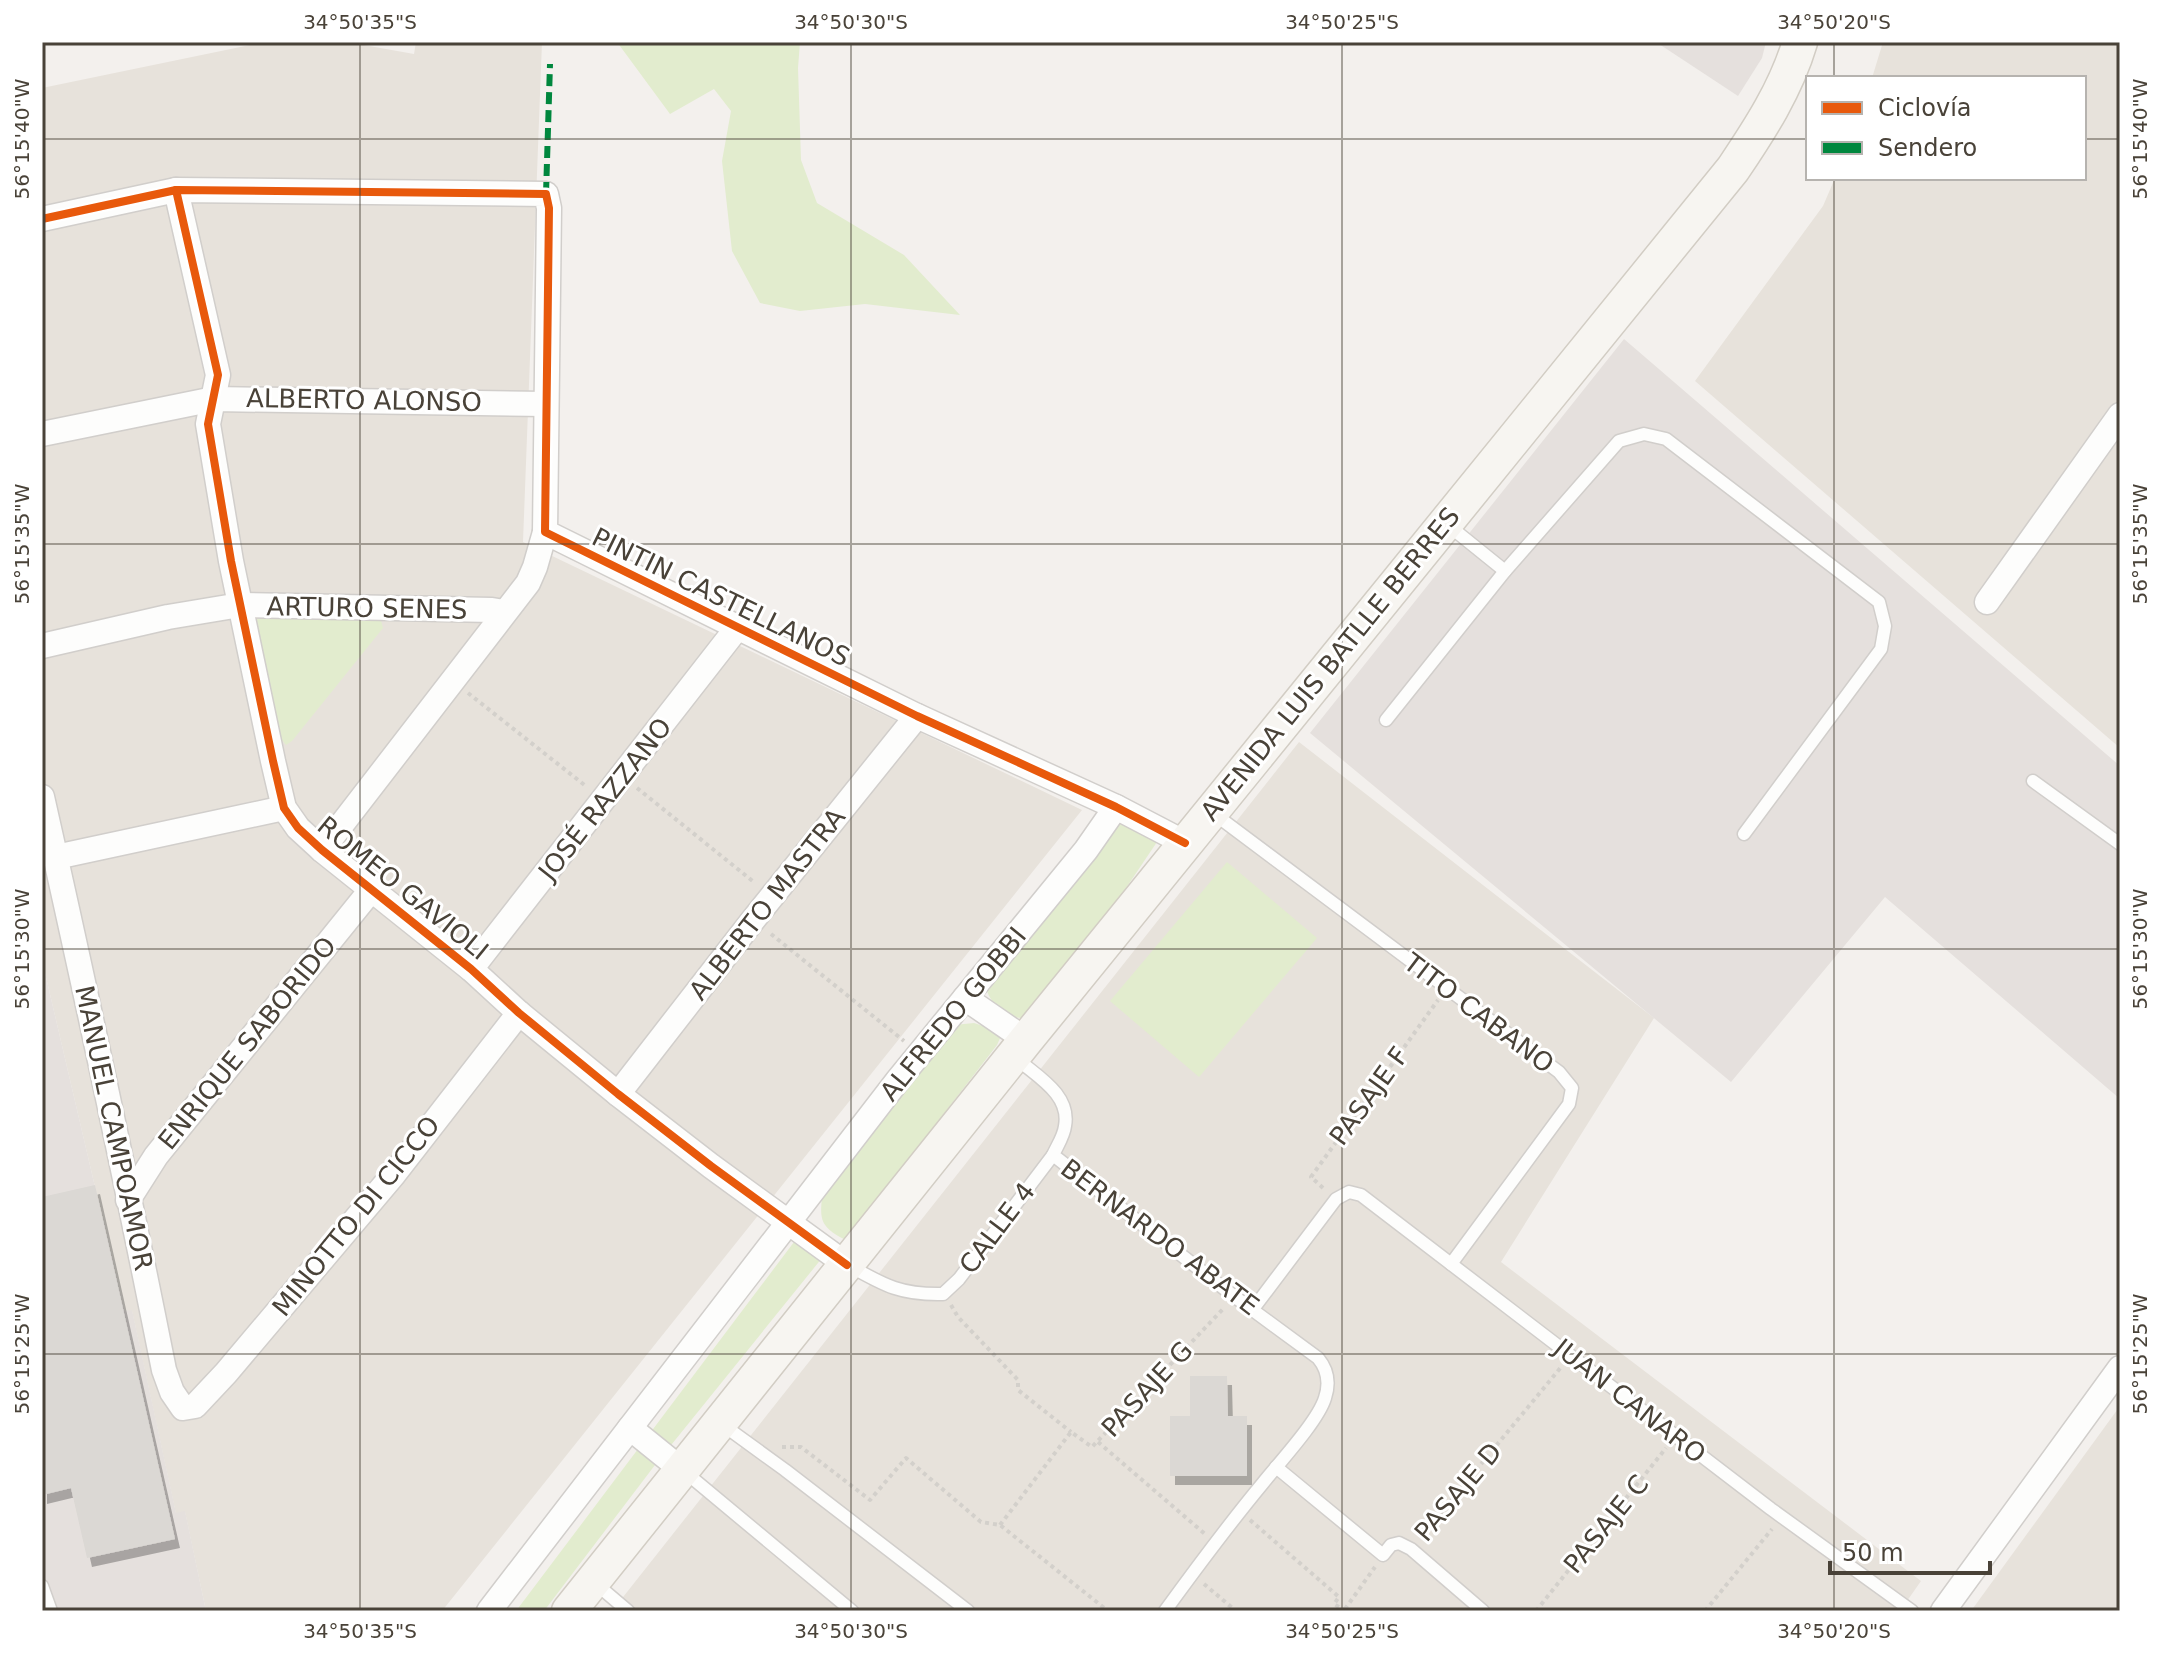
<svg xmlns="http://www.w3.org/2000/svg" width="2162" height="1653" font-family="'DejaVu Sans',sans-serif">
	<defs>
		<filter id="shadow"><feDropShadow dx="5" dy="9" stdDeviation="0" flood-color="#0004"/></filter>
	</defs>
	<rect width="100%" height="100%" fill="#f3f0ed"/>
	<g fill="#e7e2db">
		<polygon points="264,42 347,42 414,54 416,42 542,42 523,542 1082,810 442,1611 206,1611 185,1512 176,1514 132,1311 124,1311 42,960 42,88"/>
		<polygon points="1883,42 2120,42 2120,748 1695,381 1823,206 1835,178 2084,178 2084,78 1872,78"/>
		<polygon points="1299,742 1654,1018 1501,1262 1921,1581 1900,1611 612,1611"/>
		<polygon points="2120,1406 2120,1611 1971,1611"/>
	</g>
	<g fill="#e5e0dd">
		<polygon points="1656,42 1766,42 1762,58 1738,96"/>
		<polygon points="1624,339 2120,766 2120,1099 1885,897 1731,1082 1310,733"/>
		<polygon points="42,960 124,1311 132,1310 176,1513 185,1511 206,1611 42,1611"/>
	</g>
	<g fill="#e2ecce">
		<polygon points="617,42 800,42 798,68 801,160 817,203 904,255 960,315 865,304 800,311 760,303 732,251 722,161 731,111 714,89 670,114"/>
		<polygon points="262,617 373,618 381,621 383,628 292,741 286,745 282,740 253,625 256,619"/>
		<path d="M1123,824L1157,842L1095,934L1021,1018C1001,1017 992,1004 985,987L1115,825Z"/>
		<polygon points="1227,862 1317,938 1199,1077 1110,1001"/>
		<path d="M974,1023L998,1031L1001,1036L997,1045L846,1240C817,1226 820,1217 823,1188L954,1025Z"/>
		<polygon points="794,1242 822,1258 655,1465 544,1611 516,1611"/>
	</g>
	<g fill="#dbd8d4" filter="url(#shadow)">
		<polygon points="95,1185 175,1539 87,1558 71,1488 42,1495 42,1197"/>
		<polygon points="1190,1376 1227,1376 1228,1416 1247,1416 1247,1476 1170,1476 1170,1416 1190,1416"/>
	</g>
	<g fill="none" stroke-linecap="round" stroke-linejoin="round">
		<g stroke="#d1cecb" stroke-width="15">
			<g id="lane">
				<polyline points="1448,525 1505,571"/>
				<polyline points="1386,720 1505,571 1619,441 1644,434 1666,439 1879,602 1885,626 1881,649 1744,834"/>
				<polyline points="2033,781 2120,844"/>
				<polyline points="1213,813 1559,1072 1572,1088 1569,1104 1451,1264"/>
				<path d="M1016,1058C1036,1076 1071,1094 1065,1126C1064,1136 1057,1146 1053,1155L1235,1297L1318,1358C1328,1370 1330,1383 1325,1398C1318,1421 1279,1463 1263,1483C1229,1524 1197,1567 1165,1611"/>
				<path d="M850,1266C885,1286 902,1295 943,1294L959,1279L1053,1155"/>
				<polyline points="1253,1309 1336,1199 1349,1192 1361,1195 1771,1509 1912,1611"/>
				<polyline points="723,1425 785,1470 968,1611"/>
				<polyline points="1276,1467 1383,1555 1391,1545 1399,1543 1411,1549 1483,1611"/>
				<polyline points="685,1472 852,1611"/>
				<polyline points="595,1583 628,1611"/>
				<polyline points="42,1586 51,1611"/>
			</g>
		</g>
		<g stroke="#d1cecb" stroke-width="27">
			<g id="street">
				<polyline points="176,190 218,375 208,424 231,561 273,761 284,808 298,828 322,850 471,969 519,1013 618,1094 711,1166 847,1265"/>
				<polyline points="42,219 176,190 546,194 549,208 545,532 917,716 1116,807 1185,843"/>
				<polyline points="42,434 214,399 545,404"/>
				<polyline points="1987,602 2120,415"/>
				<polyline points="42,646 168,617 240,605 492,610 504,612"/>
				<path d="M42,797C85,988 126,1179 164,1370L172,1392L183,1408L195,1406L226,1373L394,1174L519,1013"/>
				<polyline points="322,850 528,583 535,567 545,532"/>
				<polyline points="56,857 284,808"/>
				<polyline points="471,969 737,628"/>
				<polyline points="965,998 1026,1040"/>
				<polyline points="618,1094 753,920 917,716"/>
				<polyline points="128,1200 156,1156 371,890"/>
				<polyline points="630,1428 682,1470"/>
				<polyline points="489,1611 898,1080 1086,850 1116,807"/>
				<polyline points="1943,1611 2120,1368"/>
			</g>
		</g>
		<g stroke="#d2cdc4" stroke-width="37">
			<path id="secondary" d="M569,1611L1026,1040L1733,169C1760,129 1786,89 1800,42"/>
		</g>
		<g stroke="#d3d0cb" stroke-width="4" stroke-dasharray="4 4" stroke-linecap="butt">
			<polyline points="468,693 587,787"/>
			<polyline points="637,788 755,883"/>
			<polyline points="771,934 904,1041"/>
			<polyline points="1323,1188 1311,1177 1438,1000"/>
			<polyline points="951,1305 958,1317 1018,1380 1018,1390 1071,1432"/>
			<polyline points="1098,1442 1205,1534"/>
			<polyline points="782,1447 801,1447 870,1500 906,1458 981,1522 1000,1525 1108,1611"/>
			<polyline points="1250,1520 1339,1597 1334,1604 1344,1610"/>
			<polyline points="1000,1525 1071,1432 1092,1447 1223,1309"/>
			<polyline points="1420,1538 1562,1366"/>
			<polyline points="1204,1584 1236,1611"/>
			<polyline points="1345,1609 1375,1567"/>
			<polyline points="1536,1611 1666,1448"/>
			<polyline points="1705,1611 1772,1529"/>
		</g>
		<use href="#lane" stroke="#fdfdfc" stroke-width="12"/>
		<use href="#street" stroke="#fdfdfc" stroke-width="24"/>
		<use href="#secondary" stroke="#f7f5f1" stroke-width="34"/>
		<polyline stroke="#00873e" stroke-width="6" stroke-dasharray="12 6" stroke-linecap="butt" points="546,194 550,64"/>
		<g stroke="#fff" stroke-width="13">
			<g id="cycleway">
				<polyline points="176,190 218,375 208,424 231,561 273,761 284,808 298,828 322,850 471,969 519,1013 618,1094 711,1166 847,1265"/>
				<polyline points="42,219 176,190 546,194 549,208 545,532 917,716 1116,807 1185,843"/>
			</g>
		</g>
		<use href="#cycleway" stroke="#e8590c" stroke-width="8"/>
	</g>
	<path fill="none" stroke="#494238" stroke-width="2" stroke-opacity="0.45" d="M360,42V1611M851,42V1611M1342,42V1611M1834,42V78M42,139H1808M2084,139H2120M1834,178V1611M42,544H2120M42,949H2120M42,1354H2120"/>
	<g text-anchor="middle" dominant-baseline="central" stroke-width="6" stroke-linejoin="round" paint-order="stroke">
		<g font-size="26" fill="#494238" stroke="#fff">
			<text transform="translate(364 400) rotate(1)">ALBERTO ALONSO</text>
			<text transform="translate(721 597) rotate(26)">PINTIN CASTELLANOS</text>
			<text transform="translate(367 608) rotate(1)">ARTURO SENES</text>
			<text transform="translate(1330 664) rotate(-51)">AVENIDA LUIS BATLLE BERRES</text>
			<text transform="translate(605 799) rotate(-52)">JOSÉ RAZZANO</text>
			<text transform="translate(403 888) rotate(39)">ROMEO GAVIOLI</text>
			<text transform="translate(767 904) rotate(-52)">ALBERTO MASTRA</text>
			<text transform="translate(1479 1013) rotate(37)">TITO CABANO</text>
			<text transform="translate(953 1014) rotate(-51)">ALFREDO GOBBI</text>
			<text transform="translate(247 1043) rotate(-51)">ENRIQUE SABORIDO</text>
			<text transform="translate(1369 1096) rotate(-54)">PASAJE F</text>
			<text transform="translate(114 1128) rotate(78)">MANUEL CAMPOAMOR</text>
			<text transform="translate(356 1216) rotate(-51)">MINOTTO DI CICCO</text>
			<text transform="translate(997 1228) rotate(-53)">CALLE 4</text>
			<text transform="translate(1160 1237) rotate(37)">BERNARDO ABATE</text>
			<text transform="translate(1147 1389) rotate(-47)">PASAJE G</text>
			<text transform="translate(1630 1401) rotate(38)">JUAN CANARO</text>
			<text transform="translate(1458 1492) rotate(-50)">PASAJE D</text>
			<text transform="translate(1606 1524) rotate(-51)">PASAJE C</text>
		</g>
	</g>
	<rect width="2162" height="1653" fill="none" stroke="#ffffff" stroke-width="88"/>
	<rect x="1806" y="76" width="280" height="104" fill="#ffffff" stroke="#b6b3af" stroke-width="2"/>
	<rect x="1822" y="102" width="40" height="12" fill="#e8590c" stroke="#b6b3af" stroke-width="2"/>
	<text x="1878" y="116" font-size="24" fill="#494238">Ciclovía</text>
	<rect x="1822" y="142" width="40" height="12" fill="#00873e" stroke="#b6b3af" stroke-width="2"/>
	<text x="1878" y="156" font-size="24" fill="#494238">Sendero</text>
	<path d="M1830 1561v12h160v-12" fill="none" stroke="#494238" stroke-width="4"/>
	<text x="1842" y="1561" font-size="24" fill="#494238" stroke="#ffffff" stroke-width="6" paint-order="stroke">50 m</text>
	<rect x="44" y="44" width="2074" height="1565" fill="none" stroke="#494238" stroke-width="3"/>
	<g font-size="20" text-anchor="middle" fill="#494238">
		<text x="360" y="29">34°50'35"S</text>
		<text x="851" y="29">34°50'30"S</text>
		<text x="1342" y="29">34°50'25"S</text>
		<text x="1834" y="29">34°50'20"S</text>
		<text transform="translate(2140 139) rotate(-90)" y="7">56°15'40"W</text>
		<text transform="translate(22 139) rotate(-90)" y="7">56°15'40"W</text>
		<text transform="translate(2140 544) rotate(-90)" y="7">56°15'35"W</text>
		<text transform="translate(22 544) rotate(-90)" y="7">56°15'35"W</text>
		<text transform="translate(2140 949) rotate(-90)" y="7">56°15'30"W</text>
		<text transform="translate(22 949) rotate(-90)" y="7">56°15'30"W</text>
		<text transform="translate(2140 1354) rotate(-90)" y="7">56°15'25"W</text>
		<text transform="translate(22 1354) rotate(-90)" y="7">56°15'25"W</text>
		<text x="360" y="1638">34°50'35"S</text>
		<text x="851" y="1638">34°50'30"S</text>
		<text x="1342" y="1638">34°50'25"S</text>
		<text x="1834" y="1638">34°50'20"S</text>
	</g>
</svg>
